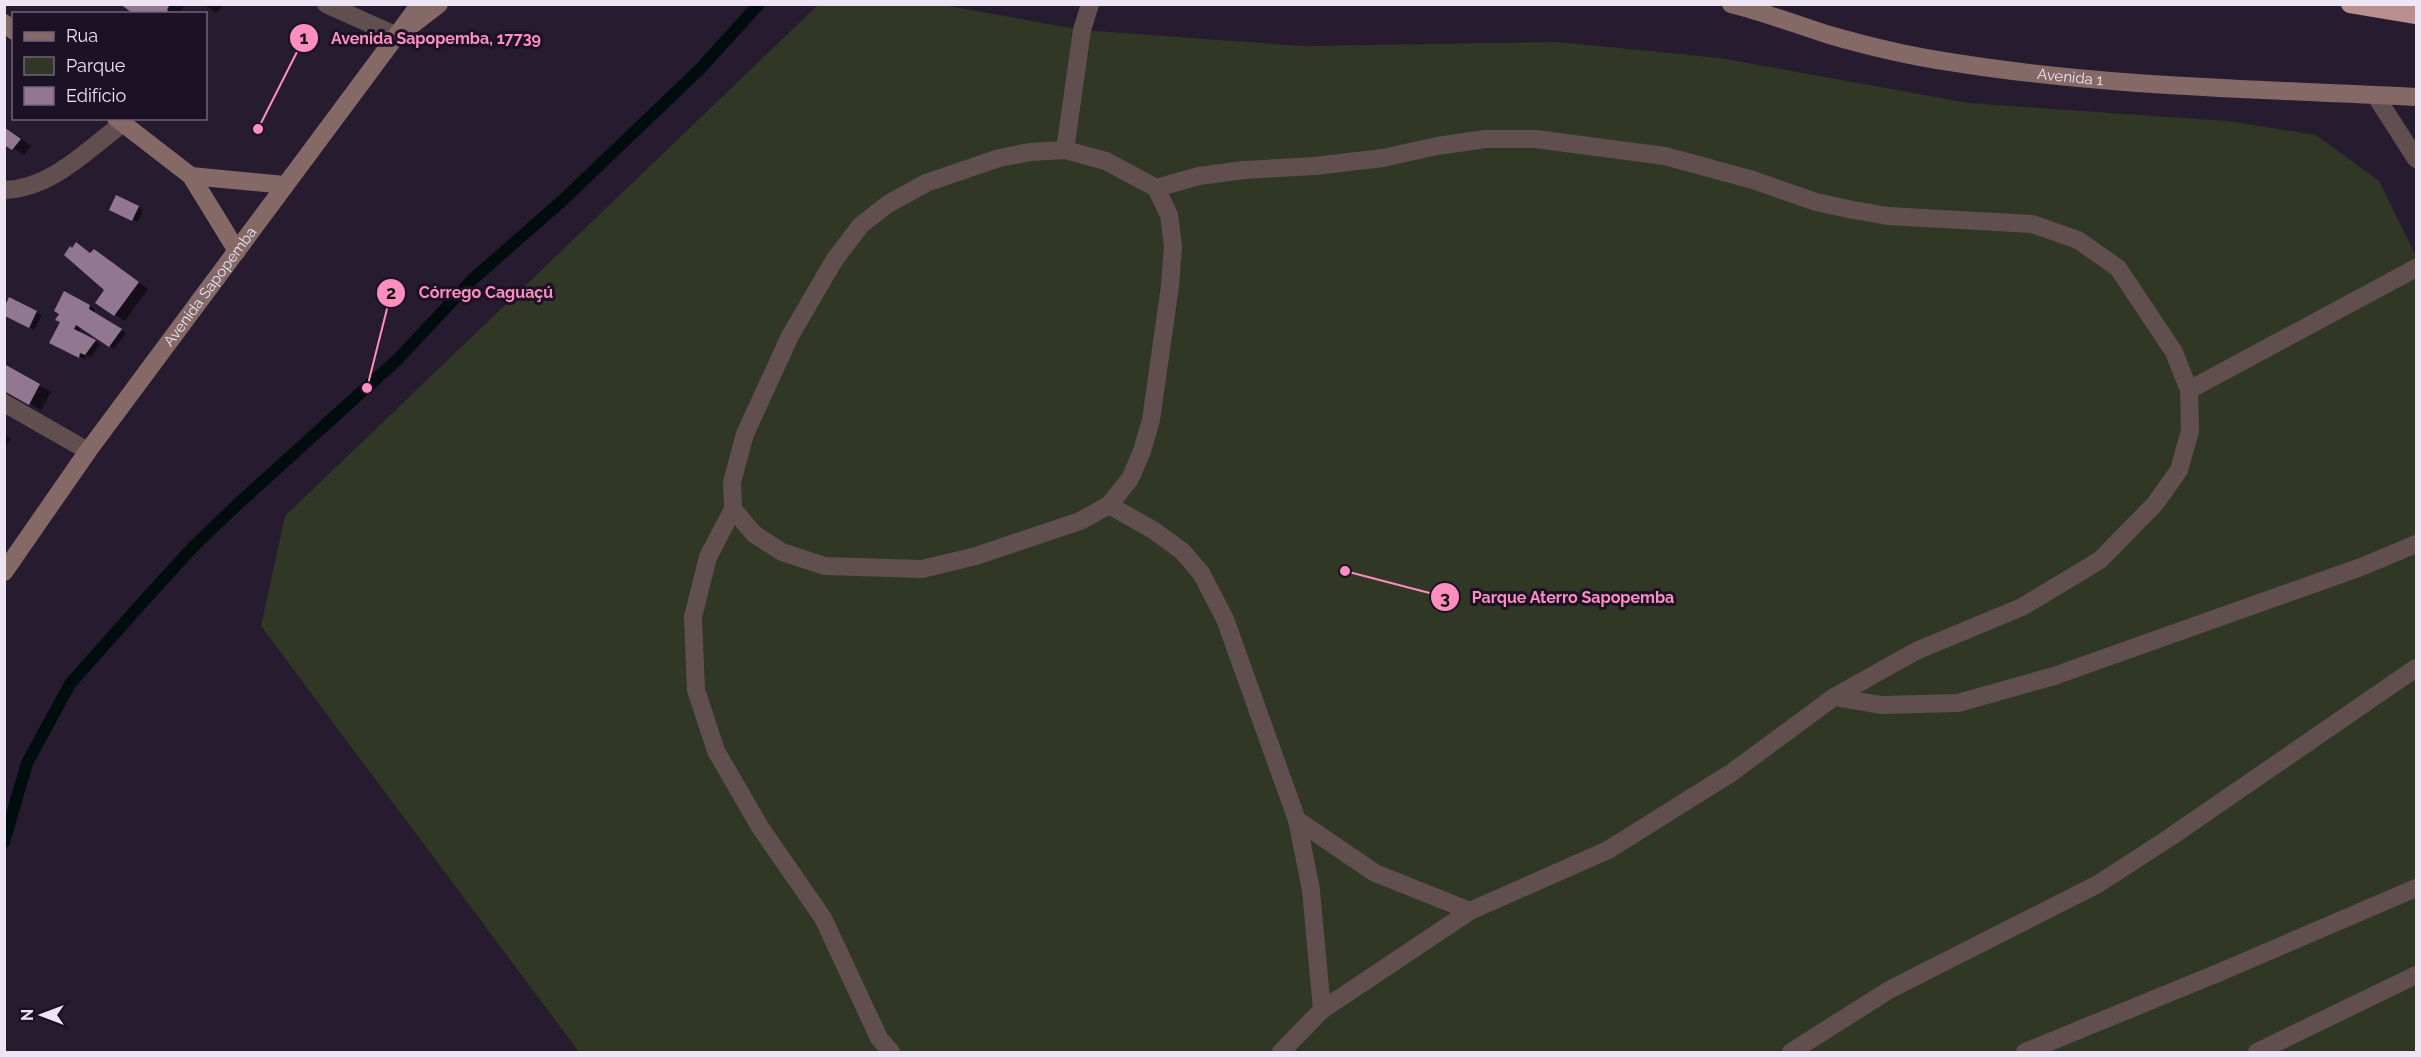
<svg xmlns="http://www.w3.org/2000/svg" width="2421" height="1057" font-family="Raleway,sans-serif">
	<rect width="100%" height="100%" fill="#261b2f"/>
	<polygon fill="#303724" points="818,5 943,5 1082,30 1302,46 1558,42 1720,58 1969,103 2227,121 2316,135 2379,181 2416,256 2416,1052 579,1052 261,626 285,516"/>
	<g fill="#0007">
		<polygon points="123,4 185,4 179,14 137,14"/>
		<polygon points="203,4 225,4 216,13"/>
		<polygon points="4,126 31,146 24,155 4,143"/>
		<polygon points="138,207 143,210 138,222 111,210"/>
		<polygon points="76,244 92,254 105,257 148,289 125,321 114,314 106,289 73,249"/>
		<polygon points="64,293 95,309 93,313 126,333 114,349 82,327 78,333 100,344 91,357 86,355 84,359 56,345 61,322"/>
		<polygon points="10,299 42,315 34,330 4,315"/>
		<polygon points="4,366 51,392 41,410 4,390"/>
		<polygon points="4,434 11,439 4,449"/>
	</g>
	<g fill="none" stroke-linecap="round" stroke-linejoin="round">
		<polyline stroke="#000c0d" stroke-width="12" points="4,842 27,763 70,684 141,604 193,547 239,503 398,359 473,279 563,200 700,69 759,4"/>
	</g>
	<g fill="#917792">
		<polygon points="120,4 170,4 167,10 172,14 134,14"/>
		<polygon points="4,127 21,139 12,150 4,145"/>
		<polygon points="116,195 139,206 132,221 109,210"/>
		<polygon points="76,242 90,253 94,249 139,282 114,316 95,303 104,290 64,255 70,246 72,248"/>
		<polygon points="64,291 90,305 89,309 122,329 109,347 76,325 74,329 96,340 85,355 80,353 79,358 49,343 60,322 55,320 59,314 54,311"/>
		<polygon points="9,297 37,311 29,328 5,316 5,306"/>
		<polygon points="4,364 40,384 29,405 4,391"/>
	</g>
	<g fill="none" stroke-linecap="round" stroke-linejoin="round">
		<g stroke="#604f4e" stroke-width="18">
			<polyline points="2375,95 2416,159"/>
			<polyline points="1065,150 1082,30 1090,4"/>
			<polyline points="1156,188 1199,176 1244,170 1315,166 1383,158 1437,146 1485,139 1535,139 1665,156 1753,180 1816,202 1853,210 1888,216 2032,224 2078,240 2118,268 2174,352 2189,390 2190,431 2179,470 2155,504 2100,560 2022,607 1916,651 1834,697 1731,773 1608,850 1470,911 1322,1010 1281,1052"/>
			<polyline points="2189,390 2416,268"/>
			<polyline points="1109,505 1153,530 1182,551 1201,573 1225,619 1297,820 1311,890 1322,1010"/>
			<polyline points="733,509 754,534 782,552 825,566 922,569 976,556 1080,521 1109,505 1130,479 1142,451 1151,420 1170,286 1173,246 1169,215 1156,188 1106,161 1065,150 1030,152 999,158 926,183 888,204 861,225 835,259 790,336 745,434 732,482 733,509 708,557 693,617 696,690 716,751 760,827 823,918 879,1038 891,1052"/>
			<polyline points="1834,697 1881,705 1958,703 2054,676 2361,567 2416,544"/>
			<polyline points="1297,820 1375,873 1470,911"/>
			<polyline points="1791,1052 1889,990 2098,884 2169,838 2416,668"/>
			<polyline points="2025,1052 2218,973 2416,888"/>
			<polyline points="2257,1052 2416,975"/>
		</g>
		<g stroke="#604f4e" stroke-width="18">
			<polyline points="326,4 397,36"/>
			<path d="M4,190C51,189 87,150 122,124"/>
			<polyline points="4,403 88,451"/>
		</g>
		<g stroke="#846967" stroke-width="18">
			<path id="s1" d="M1731,4C1763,12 1795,24 1826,34C1867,46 1909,56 1950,62C2104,87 2261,89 2416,97"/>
			<polyline points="4,23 14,31"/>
			<polyline points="413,24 439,4"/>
			<polyline points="116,118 191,176 237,251"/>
			<polyline points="191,176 285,185"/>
			<path id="s2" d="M4,572L88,451L420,4"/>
		</g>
		<polyline stroke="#b9908d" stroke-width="18" points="2350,4 2416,15"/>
	</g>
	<g text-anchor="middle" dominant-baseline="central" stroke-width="6" stroke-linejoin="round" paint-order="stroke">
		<g font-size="15" fill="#ede5f4" stroke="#1c1125">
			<text stroke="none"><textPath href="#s1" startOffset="348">Avenida 1</textPath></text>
			<text stroke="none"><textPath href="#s2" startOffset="352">Avenida Sapopemba</textPath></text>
		</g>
	</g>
	<path fill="none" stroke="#fe8ebe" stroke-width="2" d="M258 129L304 38M367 388L391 293M1345 571L1445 597"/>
	<g fill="#fe8ebe" stroke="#1c1125" stroke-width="2">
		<circle cx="258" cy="129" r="6"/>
		<circle cx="367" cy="388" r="6"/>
		<circle cx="1345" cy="571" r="6"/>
		<circle cx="304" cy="38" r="15"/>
		<circle cx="391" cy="293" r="15"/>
		<circle cx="1445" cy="597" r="15"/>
	</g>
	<g font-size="18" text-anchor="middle" font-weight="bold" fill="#111">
		<text x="304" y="44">1</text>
		<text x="391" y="299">2</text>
		<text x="1445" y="604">3</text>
	</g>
	<g font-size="16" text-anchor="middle" font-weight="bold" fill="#fe8ebe" stroke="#1c1125" stroke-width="6" stroke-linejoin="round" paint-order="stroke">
		<text x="436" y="44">Avenida Sapopemba, 17739</text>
		<text x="486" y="298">Córrego Caguaçú</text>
		<text x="1573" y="603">Parque Aterro Sapopemba</text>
	</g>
	<rect width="2421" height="1057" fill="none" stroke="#ede5f4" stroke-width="12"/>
	<rect x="12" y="12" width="195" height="108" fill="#1c1125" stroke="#706678" stroke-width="1.5"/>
	<rect x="24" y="32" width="30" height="9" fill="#846967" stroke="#706678" stroke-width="1.5"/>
	<text x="66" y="42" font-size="18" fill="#ede5f4">Rua</text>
	<rect x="24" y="57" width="30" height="18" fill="#303724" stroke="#706678" stroke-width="1.5"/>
	<text x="66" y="72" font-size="18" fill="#ede5f4">Parque</text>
	<rect x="24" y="87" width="30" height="18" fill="#917792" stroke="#706678" stroke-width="1.5"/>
	<text x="66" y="102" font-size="18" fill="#ede5f4">Edifício</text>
	<g transform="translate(42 1015) rotate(270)" stroke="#1c1125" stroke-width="4.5" paint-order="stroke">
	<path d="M0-4.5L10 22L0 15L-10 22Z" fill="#ede5f4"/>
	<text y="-9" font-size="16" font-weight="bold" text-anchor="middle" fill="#ede5f4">N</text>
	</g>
</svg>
